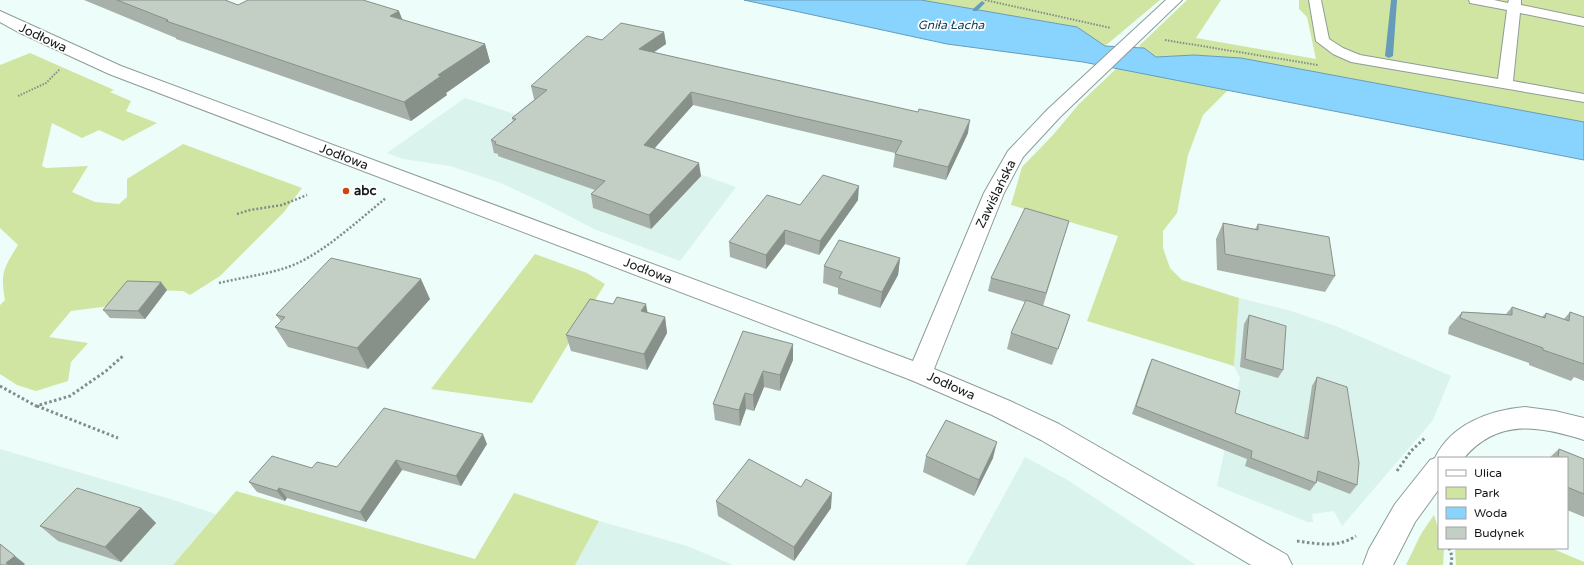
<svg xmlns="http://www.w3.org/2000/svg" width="1584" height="565" font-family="'Varela Round',sans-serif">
	<rect width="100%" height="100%" fill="#edfdf9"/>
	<g fill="#daf3ec">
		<polygon points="465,98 702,175 736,187 680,261 594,229 546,204 501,183 450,166 403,159 387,153"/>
		<polygon points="1239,298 1291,311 1338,327 1451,376 1433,420 1342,526 1334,511 1312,514 1313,522 1308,522 1217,486 1240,378 1234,366"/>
		<polygon points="0,449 170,499 216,514 173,565 0,565"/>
		<polygon points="1025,457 1066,479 1196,565 966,565"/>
		<polygon points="599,521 687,546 733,565 575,565"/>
	</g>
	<g fill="#d0e5a2">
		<polygon points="921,0 1160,0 1105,46 1077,27"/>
		<polygon points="1187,0 1221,0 1196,38 1316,59 1307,17 1299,9 1299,0 1584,0 1584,122 1241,58 1194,55 1156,57 1139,46"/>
		<path d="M30,53L114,90L110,92L131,101L126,111L157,123L123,141L99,130L82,138L52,123L42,166L46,168L88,166L72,192L95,202L119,204L127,197V179L183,144L302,188L284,212L220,276L190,295L183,291L151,290L110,306L71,311L49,337L88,343L71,362L68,381L36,391L17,385L0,374V305L5,300C0,272 4,268 18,245L0,228V65Z"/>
		<polygon points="1117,68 1228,90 1203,115 1188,155 1177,213 1163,231 1163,248 1170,268 1182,280 1239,298 1234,366 1087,321 1118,236 1011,205 1022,167 1053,135 1079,104"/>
		<polygon points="535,254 587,273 605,284 532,403 431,389"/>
		<polygon points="236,491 475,559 514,493 599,521 575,565 173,565"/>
		<polygon points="1434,515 1439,531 1439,548 1444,549 1443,565 1406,565 1421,534"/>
		<polygon points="1455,548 1551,548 1584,562 1584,565 1456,565"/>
	</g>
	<polygon fill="#89d4fe" stroke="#669cb9" points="744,0 921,0 1077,27 1105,46 1144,48 1156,57 1194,55 1241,58 1584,122 1584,160 1083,62 947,44"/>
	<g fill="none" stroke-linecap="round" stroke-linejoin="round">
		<g fill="#669cb9" fill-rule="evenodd">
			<polygon points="1391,0 1397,0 1393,56 1389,58 1385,56"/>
			<polygon points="982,1 985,3 977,11 973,11 973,9"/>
		</g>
		<g stroke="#8e9c98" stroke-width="2">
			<polygon id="service" points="1309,0 1321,0 1329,39 1343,48 1360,55 1498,79 1507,10 1470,3 1469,0 1494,0 1508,3 1509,0 1521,0 1521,5 1584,18 1584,26 1520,13 1513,81 1584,94 1584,102 1351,62 1333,54 1316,41"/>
		</g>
		<g stroke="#8e9c98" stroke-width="2">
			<g id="minor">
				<polygon points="1166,0 1182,0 1060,117 1023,157 1004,193 934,369 1010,401 1059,424 1287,555 1292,565 1251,565 1041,440 992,415 911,380 109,74 18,32 0,22 0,11 121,66 913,361 984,193 1008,151 1048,109"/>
				<path d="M1525,407L1555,411L1584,418V440C1539,426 1498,418 1464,458H1439V489L1415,522L1393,565H1363L1369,549L1395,504L1430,460L1435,458C1451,424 1490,410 1525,407Z"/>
			</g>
		</g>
		<g stroke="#828d8a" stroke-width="2" stroke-dasharray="1.5 1.5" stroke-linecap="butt">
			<polyline points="985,0 1111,28"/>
			<polyline points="1165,40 1318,65"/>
			<polyline points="18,96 46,83 60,69"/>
		</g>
		<g stroke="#828d8a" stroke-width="2.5" stroke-dasharray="2 2" stroke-linecap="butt">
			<polyline points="237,214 250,210 282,205 307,195"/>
			<path d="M219,283C240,278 262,275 282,269C318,259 357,221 386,198"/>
		</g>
		<g stroke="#828d8a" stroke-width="3" stroke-dasharray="2.5 2.5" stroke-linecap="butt">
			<polyline points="0,386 36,406 70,396 106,371 124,355"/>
			<polyline points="37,406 118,438"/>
			<polyline points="1397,471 1411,451 1426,437"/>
			<path d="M1297,541C1318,544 1338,548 1356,536"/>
			<polyline points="1449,548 1452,556 1451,565"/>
		</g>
		<use href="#service" fill="#fff" fill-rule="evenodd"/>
		<use href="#minor" fill="#fff" fill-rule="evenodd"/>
	</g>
	<g fill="#a8b1a9">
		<polygon points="84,0 225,0 238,5 402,20 485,44 490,62 446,93 447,95 411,121 176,39 176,38"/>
		<polygon points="664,32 666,44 654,52 968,133 946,180 893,167 895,154 895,153 693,105 654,148 701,176 651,229 593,208 591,194 595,190 498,156 498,154 494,153 491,140 513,121 512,118 535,99 534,99 531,86 602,40"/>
		<polygon points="858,200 819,255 785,244 766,269 730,257 729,242 800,205"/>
		<polygon points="1069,221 1043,306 1070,315 1052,365 1007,349 1011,333 1025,302 988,291 991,278"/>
		<polygon points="1223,223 1255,229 1258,224 1335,276 1325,292 1217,270 1216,239"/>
		<polygon points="900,258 898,275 880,308 838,294 838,288 823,283 824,266"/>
		<polygon points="167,290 145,319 110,318 103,310"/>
		<polygon points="430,299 368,369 288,347 275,327 281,321 276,315"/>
		<polygon points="1512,307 1542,317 1546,313 1564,319 1570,312 1584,317 1584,381 1574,377 1571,381 1529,365 1529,363 1448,334 1449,327 1462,312 1506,314"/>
		<polygon points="647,312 665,317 667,333 647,370 571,351 566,335"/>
		<polygon points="1249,315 1283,370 1278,378 1240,367 1244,324"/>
		<polygon points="743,331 793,360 780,391 764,387 754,411 746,409 740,426 715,420 713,404"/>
		<polygon points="1152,359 1235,413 1304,438 1312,386 1317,377 1357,485 1350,494 1317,481 1316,483 1310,491 1245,466 1247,459 1132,414 1148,368"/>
		<polygon points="487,444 461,486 402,470 366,522 287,498 285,501 257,492 249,482 312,468 337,467"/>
		<polygon points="1559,449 1584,459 1584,517 1567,510 1567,458 1549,458"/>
		<polygon points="926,456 993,458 974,496 923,472"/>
		<polygon points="801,487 831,508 794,561 718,516 716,501"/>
		<polygon points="141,508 156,523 121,562 58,541 40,526"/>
	</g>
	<g fill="#88908a">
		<polygon points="399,11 406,29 390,16"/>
		<polygon points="664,32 666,44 641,61 639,49"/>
		<polygon points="485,44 490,62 446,93 447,95 411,121 404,102 438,75"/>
		<polygon points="691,92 693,105 646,158 644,145"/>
		<polygon points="970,120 968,133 946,180 948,167"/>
		<polygon points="699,163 701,176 651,229 649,215"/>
		<polygon points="859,186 858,200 819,255 820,241"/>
		<polygon points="785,230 785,244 766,269 766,255"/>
		<polygon points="900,258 898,275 880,308 882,292"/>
		<polygon points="421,279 430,299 368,369 357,348"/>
		<polygon points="161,282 167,290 145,319 138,311"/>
		<polygon points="646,304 649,320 641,311"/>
		<polygon points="1070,315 1065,331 1052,365 1058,349"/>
		<polygon points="665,317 667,333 647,370 644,354"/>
		<polygon points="793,344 793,360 780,391 780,375"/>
		<polygon points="763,371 764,387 754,411 753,395"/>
		<polygon points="745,393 746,409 740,426 739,410"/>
		<polygon points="483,434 487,444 461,486 456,476"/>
		<polygon points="997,442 993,458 974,496 979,480"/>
		<polygon points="396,460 402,470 366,522 360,512"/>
		<polygon points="279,488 287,498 285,501 277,491"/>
		<polygon points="832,493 831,508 794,561 794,547"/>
		<polygon points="141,508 156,523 121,562 105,547"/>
		<polygon points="0,544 25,564 24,565 8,565 6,563"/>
	</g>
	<g fill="#c3cec5" stroke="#88908a">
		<polygon points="117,0 225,0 238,5 248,0 363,0 399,11 390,16 485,44 438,75 441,76 404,102 166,21 168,20"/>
		<polygon points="621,23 664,32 639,49 918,112 919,109 970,120 948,167 895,154 902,141 691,92 644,145 699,163 649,215 591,194 605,181 495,144 496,142 491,140 516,119 512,118 547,90 531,86 587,36 602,40"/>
		<polygon points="823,175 859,186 820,241 785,230 766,255 729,242 767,195 800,205"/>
		<polygon points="1025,208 1069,221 1046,293 991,278"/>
		<polygon points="1223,223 1258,230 1258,224 1329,237 1335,276 1225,254"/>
		<polygon points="839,240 900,258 882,292 839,278 842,272 824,266"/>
		<polygon points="331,258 421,279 357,348 275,327 285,317 276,315"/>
		<polygon points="127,281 161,282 138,311 103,310"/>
		<polygon points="617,297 646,304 641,311 665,317 644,354 566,335 590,299 613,304"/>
		<polygon points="1026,300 1070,315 1058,349 1011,333"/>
		<polygon points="1512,307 1545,318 1546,313 1569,321 1570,312 1584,317 1584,364 1543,350 1543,348 1460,318 1462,312 1512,315"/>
		<polygon points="1249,315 1286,326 1283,370 1245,359"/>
		<polygon points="743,331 793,344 780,375 763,371 753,395 745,393 739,410 713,404"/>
		<polygon points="1152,359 1240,391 1235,413 1308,439 1317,377 1347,387 1359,463 1357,485 1318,471 1316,483 1251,458 1252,451 1136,406"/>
		<polygon points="384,408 483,434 456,476 396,460 360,512 279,488 277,491 249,482 272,456 312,468 317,462 337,467"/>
		<polygon points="946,420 997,442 979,480 926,456"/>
		<polygon points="1559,449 1584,459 1584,494 1567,487 1567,458 1558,458"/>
		<polygon points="749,459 801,487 806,479 832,493 794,547 716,501"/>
		<polygon points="77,488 141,508 105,547 40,526"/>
		<polygon points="0,544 15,556 6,563 9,565 0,565"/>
	</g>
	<circle fill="#cd4610" stroke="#fff" stroke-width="1.5" cx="346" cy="191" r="4"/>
	<g text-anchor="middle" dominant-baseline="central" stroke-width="3.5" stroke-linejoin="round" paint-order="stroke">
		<g font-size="12" font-style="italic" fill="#164157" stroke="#fff">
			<text x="951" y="25">Gniła Łacha</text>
		</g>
		<g font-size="13" fill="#131917" stroke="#fff">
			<text transform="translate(43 38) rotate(25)">Jodłowa</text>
			<text transform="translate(344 157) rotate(21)">Jodłowa</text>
			<text transform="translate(996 194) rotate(-64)">Zawiślańska</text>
			<text transform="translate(648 271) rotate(21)">Jodłowa</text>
			<text transform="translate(951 386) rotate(24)">Jodłowa</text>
		</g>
		<g font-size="13" font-weight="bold" fill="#131917" stroke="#fff" text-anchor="start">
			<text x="354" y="191">abc</text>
		</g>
	</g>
	<rect x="1438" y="457" width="130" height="92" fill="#ffffff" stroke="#a1a3a2"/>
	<rect x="1446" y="470" width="20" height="6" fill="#ffffff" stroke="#a1a3a2"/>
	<text x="1474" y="477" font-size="12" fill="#131917">Ulica</text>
	<rect x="1446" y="487" width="20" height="12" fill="#d0e5a2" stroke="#a1a3a2"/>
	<text x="1474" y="497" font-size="12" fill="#131917">Park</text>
	<rect x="1446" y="507" width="20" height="12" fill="#89d4fe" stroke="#a1a3a2"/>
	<text x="1474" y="517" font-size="12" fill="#131917">Woda</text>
	<rect x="1446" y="527" width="20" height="12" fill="#c3cec5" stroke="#a1a3a2"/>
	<text x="1474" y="537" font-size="12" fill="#131917">Budynek</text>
</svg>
